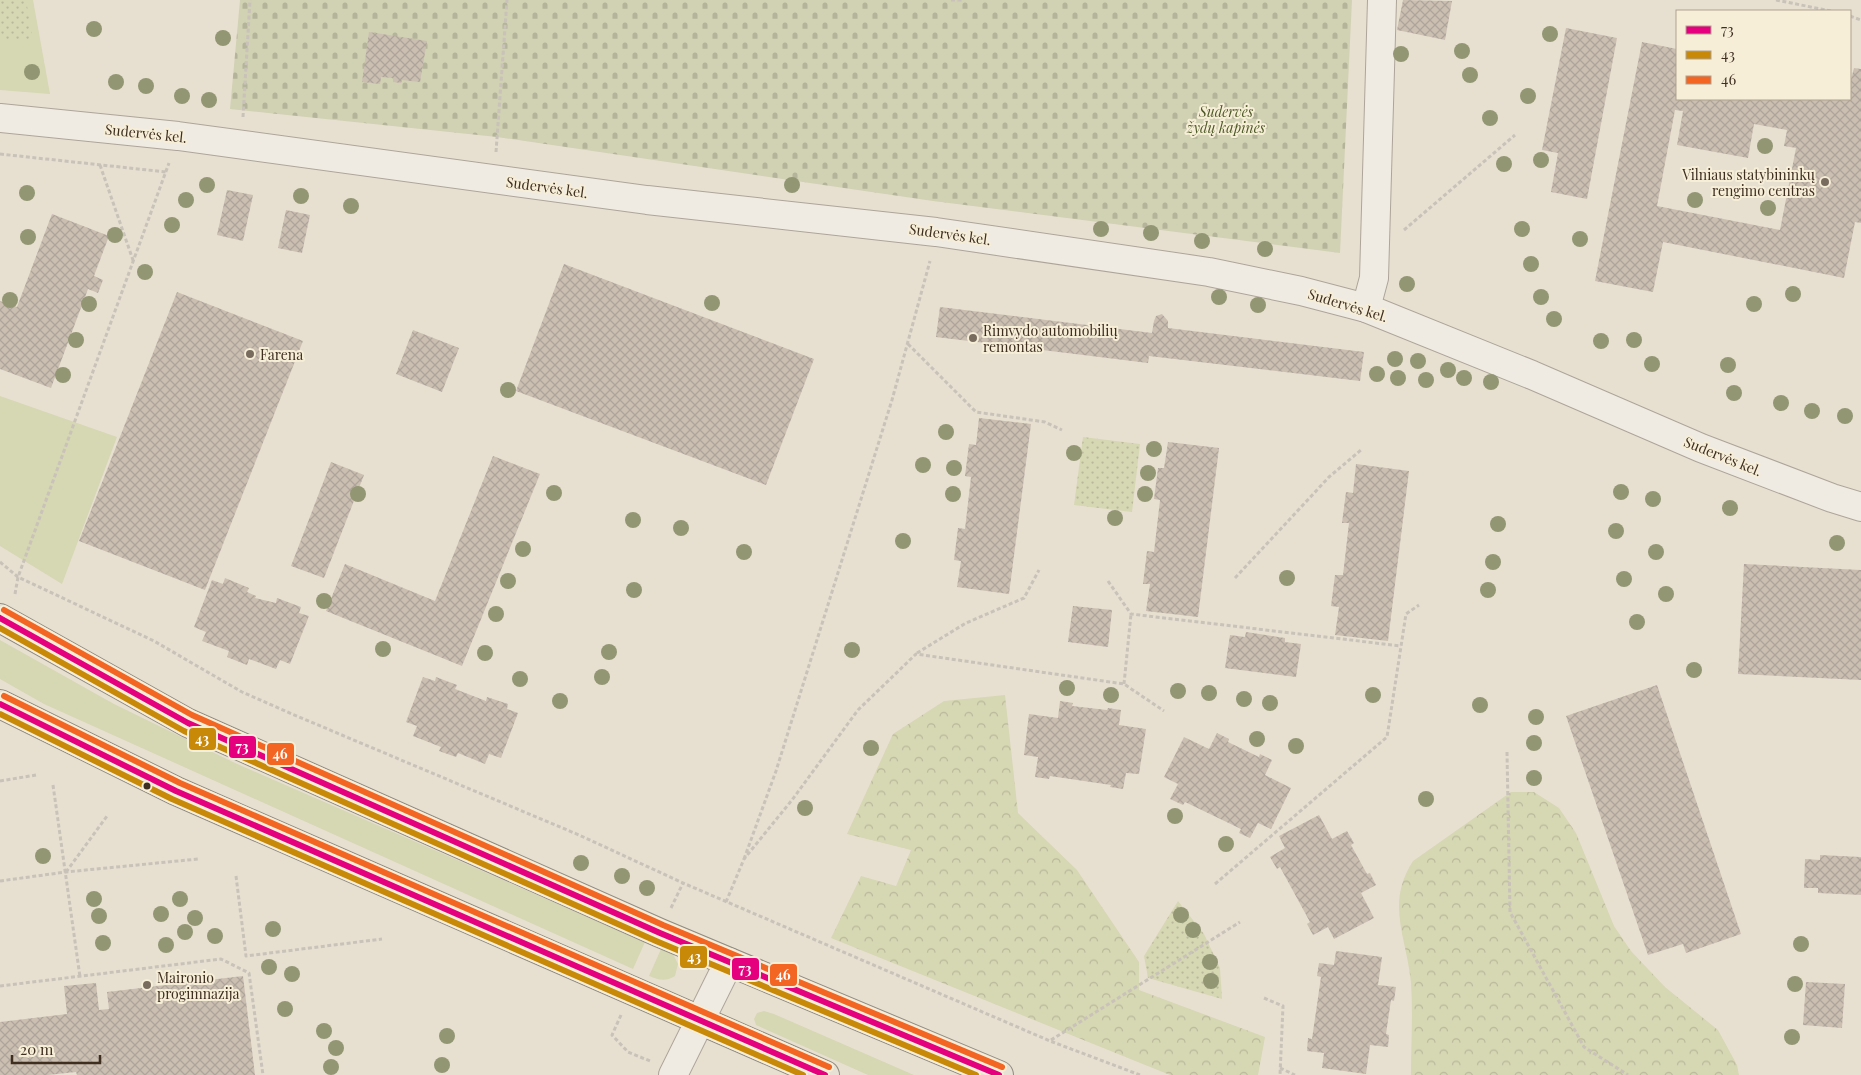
<svg xmlns="http://www.w3.org/2000/svg" width="1861" height="1075" font-family="'Playfair Display',serif">
	<defs>
		<pattern id="forest-crowns" width="20" height="18" patternUnits="userSpaceOnUse" patternTransform="scale(1.25)"><rect width="20" height="18" fill="#d6d7b3"/><path d="M2 6a3 3 0 1 1 6 0M12 15a3 3 0 1 1 6 0" fill="none" stroke="#b9b99a"/></pattern>
		<pattern id="cemetery-stones" width="16" height="16" patternUnits="userSpaceOnUse" patternTransform="scale(1.25)"><rect width="16" height="16" fill="#d1d1b3"/><path d="M2 7V4a2 2 0 0 1 4 0v3zM10 15v-3a2 2 0 0 1 4 0v3z" fill="#b4b49a"/></pattern>
		<pattern id="park-dots" width="8" height="8" patternUnits="userSpaceOnUse" patternTransform="scale(1.25)"><rect width="8" height="8" fill="#d6d7b3"/><path d="M2 2h.1M6 6h.1" fill="none" stroke="#b9b99a" stroke-width="1.8" stroke-linecap="round"/></pattern>
		<pattern id="building-cross-hatch" width="8" height="8" patternUnits="userSpaceOnUse" patternTransform="scale(1.25)"><rect width="8" height="8" fill="#cbbfb2"/><path d="M0 0l8 8M0 8l8-8" fill="none" stroke="#afa499"/></pattern>
	</defs>
	<rect width="100%" height="100%" fill="#e7e0d1"/>
	<g fill="#d6d7b3">
		<polygon points="0,0 33,0 50,94 0,90"/>
		<polygon points="0,396 117,437 62,584 0,546"/>
		<polygon points="0,640 114,704 235,763 645,942 633,969 44,704 0,679"/>
		<path d="M661,949L673,954L678,964L675,976C665,982 659,980 649,976Z"/>
		<polygon points="764,1011 774,1014 914,1075 868,1075 756,1025 754,1019 757,1013"/>
	</g>
	<g fill="url(#forest-crowns)">
		<polygon points="1005,695 1018,813 1077,870 1139,962 1139,990 1265,1037 1258,1075 1170,1075 831,938 861,876 896,886 911,850 847,834 893,734 944,701"/>
		<path d="M1511,792H1534L1559,808L1576,833L1614,926L1631,951L1665,987L1718,1030L1737,1065L1739,1075H1411C1411,1045 1413,1013 1411,983C1407,938 1385,904 1413,861Z"/>
	</g>
	<polygon fill="url(#cemetery-stones)" points="240,0 1352,0 1340,253 933,201 497,137 230,109"/>
	<g fill="url(#park-dots)">
		<polygon points="0,0 26,0 33,40 0,39"/>
		<polygon points="1083,437 1140,444 1132,512 1074,505"/>
		<polygon points="1178,901 1204,934 1220,968 1222,999 1148,978 1144,956"/>
	</g>
	<g fill="url(#building-cross-hatch)" fill-rule="evenodd">
		<polygon points="1403,0 1452,1 1445,40 1397,30"/>
		<polygon points="1566,28 1617,38 1587,199 1551,192 1558,153 1542,150"/>
		<polygon points="369,32 427,41 420,82 402,80 401,83 393,82 393,78 381,77 380,84 362,82"/>
		<path d="M1642,42L1677,49V99H1850V83L1854,68L1861,69V223L1855,222L1844,278L1663,242L1653,292L1595,281ZM1675,110L1683,111L1677,145L1748,158L1754,124L1787,130L1784,146L1796,148L1780,230L1657,206Z"/>
		<polygon points="227,190 253,195 243,241 217,235"/>
		<polygon points="286,210 310,215 302,253 278,248"/>
		<polygon points="52,214 109,236 94,276 103,280 98,293 88,289 51,388 0,369 0,301 17,307"/>
		<polygon points="564,264 814,359 766,485 516,391"/>
		<polygon points="177,292 303,341 205,590 79,541"/>
		<polygon points="940,307 1152,333 1154,321 1156,316 1162,314 1168,321 1168,328 1364,352 1360,381 1149,356 1148,363 936,337"/>
		<polygon points="413,330 459,348 442,392 396,374"/>
		<polygon points="979,418 1031,424 1009,594 957,587 961,561 954,560 958,528 965,529 971,477 965,476 969,444 976,445"/>
		<polygon points="1168,442 1219,448 1198,617 1146,611 1150,584 1143,584 1147,551 1154,552 1160,500 1154,499 1158,468 1164,468"/>
		<polygon points="493,456 540,474 462,666 326,611 345,564 435,601"/>
		<polygon points="331,462 364,475 324,578 291,566"/>
		<polygon points="1356,464 1409,471 1388,641 1335,635 1339,607 1331,606 1335,575 1343,575 1349,523 1342,523 1346,492 1353,493"/>
		<polygon points="1744,564 1861,570 1861,680 1738,674"/>
		<polygon points="225,578 249,588 247,592 256,596 255,598 276,603 277,598 301,607 299,613 309,616 290,664 280,660 276,669 249,659 247,665 227,657 229,651 202,641 206,632 194,627 212,580 223,584"/>
		<polygon points="1073,606 1112,610 1108,647 1068,642"/>
		<polygon points="1246,632 1285,638 1285,642 1301,644 1296,677 1225,668 1230,635 1245,637"/>
		<polygon points="423,677 435,681 436,677 457,685 455,689 486,701 487,697 508,704 507,709 518,713 501,758 489,754 485,764 458,753 456,757 439,751 441,747 413,736 417,726 406,722"/>
		<polygon points="1657,685 1741,934 1686,953 1683,944 1648,955 1566,716"/>
		<polygon points="1060,701 1073,703 1072,706 1107,710 1108,708 1121,710 1119,725 1146,729 1139,774 1126,773 1123,789 1110,787 1111,785 1050,776 1049,779 1035,777 1038,757 1024,755 1029,714 1058,718"/>
		<polygon points="1217,733 1229,739 1228,742 1259,757 1260,754 1272,760 1265,775 1291,788 1271,829 1258,823 1250,838 1239,833 1241,829 1185,802 1183,805 1170,799 1178,784 1164,777 1184,737 1209,749"/>
		<polygon points="1319,815 1332,839 1347,831 1354,843 1351,845 1367,874 1370,873 1376,885 1361,893 1374,918 1334,939 1328,927 1313,935 1307,924 1310,922 1280,867 1277,869 1270,857 1285,848 1279,836"/>
		<polygon points="1820,855 1861,857 1861,895 1818,893 1818,888 1804,888 1805,859 1820,860"/>
		<polygon points="1336,951 1382,957 1378,985 1396,987 1394,1001 1391,1000 1386,1034 1389,1035 1388,1047 1370,1045 1366,1074 1322,1068 1324,1053 1307,1051 1308,1038 1312,1039 1321,977 1317,976 1319,963 1334,965"/>
		<polygon points="243,976 255,1075 77,1075 76,1072 48,1075 0,1075 0,1022 67,1014 64,986 96,983 99,1010 109,1009 107,992"/>
		<polygon points="1806,982 1845,984 1842,1028 1803,1025"/>
	</g>
	<g fill="none" stroke-linecap="round" stroke-linejoin="round">
		<g stroke="#ada599" stroke-width="30">
			<g id="minor">
				<polyline points="0,118 178,136 647,200 936,232 1209,272 1301,291 1366,308 1532,375 1701,448 1832,498 1861,507"/>
				<polyline points="1366,308 1374,278 1382,0"/>
				<polyline points="673,1075 729,962"/>
			</g>
		</g>
		<g stroke="#928b80" stroke-width="30">
			<g id="major">
				<polyline points="0,618 188,723 660,933 999,1075"/>
				<polyline points="0,704 176,791 825,1075"/>
			</g>
		</g>
		<g stroke="#c8c2b9" stroke-width="3" stroke-dasharray="4 2.5" stroke-linecap="butt">
			<polyline points="951,0 963,0"/>
			<polyline points="1776,0 1831,11"/>
			<polyline points="1850,16 1861,20"/>
			<polyline points="243,117 250,0"/>
			<polyline points="496,152 507,0"/>
			<polyline points="0,154 166,172"/>
			<polyline points="100,165 134,263"/>
			<polyline points="1404,230 1515,135"/>
			<polyline points="908,344 976,412 1045,422 1062,430"/>
			<polyline points="0,562 18,577 154,641 242,692 292,714 579,835 683,883 1050,1041 1140,1075"/>
			<polyline points="1235,578 1329,477 1361,450"/>
			<polyline points="1108,581 1131,614 1401,646"/>
			<polyline points="15,594 18,577 169,163"/>
			<polyline points="917,653 966,623 1024,598 1039,570"/>
			<polyline points="1124,684 1131,614"/>
			<polyline points="1507,752 1510,912 1584,1047 1628,1075"/>
			<polyline points="0,781 36,775"/>
			<polyline points="53,785 80,977"/>
			<polyline points="744,859 776,771 892,400 930,261"/>
			<polyline points="66,872 107,816"/>
			<polyline points="236,876 246,956 382,939"/>
			<polyline points="0,881 66,872 198,859"/>
			<polyline points="1215,884 1387,737 1406,614 1419,605"/>
			<polyline points="726,902 744,859 792,800 858,710 916,654 1124,684 1164,711"/>
			<polyline points="671,908 683,883"/>
			<polyline points="0,986 221,959 249,973 263,1075"/>
			<polyline points="1264,998 1283,1006 1280,1075"/>
			<polyline points="621,1015 612,1035 628,1052 650,1061"/>
			<polyline points="1051,1040 1240,922"/>
			<polyline points="1280,1068 1295,1075"/>
		</g>
		<use href="#minor" stroke="#efebe3" stroke-width="28"/>
		<use href="#major" stroke="#e6e1d4" stroke-width="28"/>
		<g stroke="#f7eed8" stroke-width="10">
			<g id="bus-1">
				<polyline points="0,618 188,723 660,933 999,1075"/>
				<polyline points="0,704 176,791 825,1075"/>
			</g>
		</g>
		<g stroke="#f7eed8" stroke-width="10">
			<g id="bus-2">
				<polyline points="0,628 184,731 656,941 976,1075"/>
				<polyline points="0,714 172,799 803,1075"/>
			</g>
		</g>
		<g stroke="#f7eed8" stroke-width="10">
			<g id="bus-3">
				<polyline points="4,610 192,715 663,925 1002,1067"/>
				<polyline points="4,696 180,783 829,1067"/>
			</g>
		</g>
		<use href="#bus-1" stroke="#e5007d" stroke-width="6"/>
		<use href="#bus-2" stroke="#c88808" stroke-width="6"/>
		<use href="#bus-3" stroke="#f26522" stroke-width="6"/>
	</g>
	<g fill="#929673">
		<circle cx="94" cy="29" r="8"/>
		<circle cx="1550" cy="34" r="8"/>
		<circle cx="223" cy="38" r="8"/>
		<circle cx="1462" cy="51" r="8"/>
		<circle cx="1401" cy="54" r="8"/>
		<circle cx="32" cy="72" r="8"/>
		<circle cx="1470" cy="75" r="8"/>
		<circle cx="116" cy="82" r="8"/>
		<circle cx="146" cy="86" r="8"/>
		<circle cx="182" cy="96" r="8"/>
		<circle cx="1528" cy="96" r="8"/>
		<circle cx="209" cy="100" r="8"/>
		<circle cx="1490" cy="118" r="8"/>
		<circle cx="1765" cy="146" r="8"/>
		<circle cx="1541" cy="160" r="8"/>
		<circle cx="1504" cy="164" r="8"/>
		<circle cx="207" cy="185" r="8"/>
		<circle cx="792" cy="185" r="8"/>
		<circle cx="27" cy="193" r="8"/>
		<circle cx="301" cy="196" r="8"/>
		<circle cx="186" cy="200" r="8"/>
		<circle cx="1695" cy="200" r="8"/>
		<circle cx="351" cy="206" r="8"/>
		<circle cx="1768" cy="208" r="8"/>
		<circle cx="172" cy="225" r="8"/>
		<circle cx="1101" cy="229" r="8"/>
		<circle cx="1522" cy="229" r="8"/>
		<circle cx="1151" cy="233" r="8"/>
		<circle cx="115" cy="235" r="8"/>
		<circle cx="28" cy="237" r="8"/>
		<circle cx="1580" cy="239" r="8"/>
		<circle cx="1202" cy="241" r="8"/>
		<circle cx="1265" cy="249" r="8"/>
		<circle cx="1531" cy="264" r="8"/>
		<circle cx="145" cy="272" r="8"/>
		<circle cx="1407" cy="284" r="8"/>
		<circle cx="1793" cy="294" r="8"/>
		<circle cx="1219" cy="297" r="8"/>
		<circle cx="1541" cy="297" r="8"/>
		<circle cx="10" cy="300" r="8"/>
		<circle cx="712" cy="303" r="8"/>
		<circle cx="89" cy="304" r="8"/>
		<circle cx="1754" cy="304" r="8"/>
		<circle cx="1258" cy="305" r="8"/>
		<circle cx="1554" cy="319" r="8"/>
		<circle cx="76" cy="340" r="8"/>
		<circle cx="1634" cy="340" r="8"/>
		<circle cx="1601" cy="341" r="8"/>
		<circle cx="1395" cy="359" r="8"/>
		<circle cx="1418" cy="361" r="8"/>
		<circle cx="1652" cy="364" r="8"/>
		<circle cx="1728" cy="365" r="8"/>
		<circle cx="1448" cy="370" r="8"/>
		<circle cx="1377" cy="374" r="8"/>
		<circle cx="63" cy="375" r="8"/>
		<circle cx="1398" cy="378" r="8"/>
		<circle cx="1464" cy="378" r="8"/>
		<circle cx="1426" cy="380" r="8"/>
		<circle cx="1491" cy="382" r="8"/>
		<circle cx="508" cy="390" r="8"/>
		<circle cx="1734" cy="393" r="8"/>
		<circle cx="1781" cy="403" r="8"/>
		<circle cx="1812" cy="411" r="8"/>
		<circle cx="1845" cy="416" r="8"/>
		<circle cx="946" cy="432" r="8"/>
		<circle cx="1154" cy="449" r="8"/>
		<circle cx="1074" cy="453" r="8"/>
		<circle cx="923" cy="465" r="8"/>
		<circle cx="954" cy="468" r="8"/>
		<circle cx="1148" cy="473" r="8"/>
		<circle cx="1621" cy="492" r="8"/>
		<circle cx="554" cy="493" r="8"/>
		<circle cx="358" cy="494" r="8"/>
		<circle cx="953" cy="494" r="8"/>
		<circle cx="1145" cy="494" r="8"/>
		<circle cx="1653" cy="499" r="8"/>
		<circle cx="1730" cy="508" r="8"/>
		<circle cx="1115" cy="518" r="8"/>
		<circle cx="633" cy="520" r="8"/>
		<circle cx="1498" cy="524" r="8"/>
		<circle cx="681" cy="528" r="8"/>
		<circle cx="1616" cy="531" r="8"/>
		<circle cx="903" cy="541" r="8"/>
		<circle cx="1837" cy="543" r="8"/>
		<circle cx="523" cy="549" r="8"/>
		<circle cx="744" cy="552" r="8"/>
		<circle cx="1656" cy="552" r="8"/>
		<circle cx="1493" cy="562" r="8"/>
		<circle cx="1287" cy="578" r="8"/>
		<circle cx="1624" cy="579" r="8"/>
		<circle cx="508" cy="581" r="8"/>
		<circle cx="634" cy="590" r="8"/>
		<circle cx="1488" cy="590" r="8"/>
		<circle cx="1666" cy="594" r="8"/>
		<circle cx="324" cy="601" r="8"/>
		<circle cx="496" cy="614" r="8"/>
		<circle cx="1637" cy="622" r="8"/>
		<circle cx="383" cy="649" r="8"/>
		<circle cx="852" cy="650" r="8"/>
		<circle cx="609" cy="652" r="8"/>
		<circle cx="485" cy="653" r="8"/>
		<circle cx="1694" cy="670" r="8"/>
		<circle cx="602" cy="677" r="8"/>
		<circle cx="520" cy="679" r="8"/>
		<circle cx="1067" cy="688" r="8"/>
		<circle cx="1178" cy="691" r="8"/>
		<circle cx="1209" cy="693" r="8"/>
		<circle cx="1111" cy="695" r="8"/>
		<circle cx="1373" cy="695" r="8"/>
		<circle cx="1244" cy="699" r="8"/>
		<circle cx="560" cy="701" r="8"/>
		<circle cx="1270" cy="703" r="8"/>
		<circle cx="1480" cy="705" r="8"/>
		<circle cx="1536" cy="717" r="8"/>
		<circle cx="1257" cy="739" r="8"/>
		<circle cx="1534" cy="743" r="8"/>
		<circle cx="1296" cy="746" r="8"/>
		<circle cx="871" cy="748" r="8"/>
		<circle cx="1534" cy="778" r="8"/>
		<circle cx="1426" cy="799" r="8"/>
		<circle cx="805" cy="808" r="8"/>
		<circle cx="1175" cy="816" r="8"/>
		<circle cx="1226" cy="844" r="8"/>
		<circle cx="43" cy="856" r="8"/>
		<circle cx="581" cy="863" r="8"/>
		<circle cx="622" cy="876" r="8"/>
		<circle cx="647" cy="888" r="8"/>
		<circle cx="94" cy="899" r="8"/>
		<circle cx="180" cy="899" r="8"/>
		<circle cx="161" cy="914" r="8"/>
		<circle cx="1181" cy="915" r="8"/>
		<circle cx="99" cy="916" r="8"/>
		<circle cx="195" cy="918" r="8"/>
		<circle cx="273" cy="929" r="8"/>
		<circle cx="1193" cy="930" r="8"/>
		<circle cx="185" cy="932" r="8"/>
		<circle cx="215" cy="936" r="8"/>
		<circle cx="103" cy="943" r="8"/>
		<circle cx="1801" cy="944" r="8"/>
		<circle cx="166" cy="945" r="8"/>
		<circle cx="1210" cy="962" r="8"/>
		<circle cx="269" cy="967" r="8"/>
		<circle cx="292" cy="974" r="8"/>
		<circle cx="1211" cy="981" r="8"/>
		<circle cx="1795" cy="984" r="8"/>
		<circle cx="285" cy="1009" r="8"/>
		<circle cx="324" cy="1031" r="8"/>
		<circle cx="447" cy="1036" r="8"/>
		<circle cx="1792" cy="1037" r="8"/>
		<circle cx="336" cy="1048" r="8"/>
		<circle cx="442" cy="1065" r="8"/>
		<circle cx="331" cy="1067" r="8"/>
	</g>
	<g fill="#786c5e" stroke="#f7eed8" stroke-width="2">
		<circle cx="1825" cy="182" r="5"/>
		<circle cx="973" cy="338" r="5"/>
		<circle cx="250" cy="354" r="5"/>
		<circle cx="147" cy="985" r="5"/>
	</g>
	<circle fill="#3d2e20" stroke="#f7eed8" stroke-width="2" cx="147" cy="786" r="4.5"/>
	<g text-anchor="middle" dominant-baseline="central" stroke-width="4" stroke-linejoin="round" paint-order="stroke">
		<g font-size="14" font-style="italic" fill="#4d5a26" stroke="#f7eed8">
			<text x="1226" y="111">Sudervės<tspan x="1226" dy="16">žydų kapinės</tspan></text>
		</g>
		<g font-size="14" fill="#3d2e20" stroke="#f7eed8">
			<text transform="translate(146 133) rotate(6)">Sudervės kel.</text>
			<text transform="translate(547 187) rotate(8)">Sudervės kel.</text>
			<text transform="translate(950 234) rotate(8)">Sudervės kel.</text>
			<text transform="translate(1348 305) rotate(17)">Sudervės kel.</text>
			<text transform="translate(1723 456) rotate(22)">Sudervės kel.</text>
		</g>
		<g font-size="14" fill="#3d2e20" stroke="#f7eed8" text-anchor="start">
			<text x="1815" y="174" text-anchor="end">Vilniaus statybininkų<tspan x="1815" dy="16">rengimo centras</tspan></text>
			<text x="983" y="330">Rimvydo automobilių<tspan x="983" dy="16">remontas</tspan></text>
			<text x="260" y="354">Farena</text>
			<text x="157" y="977">Maironio<tspan x="157" dy="16">progimnazija</tspan></text>
		</g>
	</g>
	<g stroke="#f7eed8" stroke-width="2">
		<rect x="188" y="727" width="29" height="24" rx="5" fill="#c88808"/>
		<rect x="228" y="735" width="29" height="24" rx="5" fill="#e5007d"/>
		<rect x="266" y="742" width="29" height="24" rx="5" fill="#f26522"/>
		<rect x="679" y="945" width="29" height="24" rx="5" fill="#c88808"/>
		<rect x="731" y="957" width="29" height="24" rx="5" fill="#e5007d"/>
		<rect x="769" y="963" width="29" height="24" rx="5" fill="#f26522"/>
	</g>
	<g font-size="14" text-anchor="middle" font-weight="bold" fill="#fff">
		<text x="202" y="744">43</text>
		<text x="242" y="752">73</text>
		<text x="280" y="759">46</text>
		<text x="694" y="962">43</text>
		<text x="745" y="974">73</text>
		<text x="783" y="980">46</text>
	</g>
	<rect x="1676" y="10" width="175" height="90" fill="#f7eed8" stroke="#ada18e"/>
	<rect x="1686" y="26" width="25" height="8" fill="#e5007d" stroke="#ada18e"/>
	<text x="1721" y="35" font-size="15" fill="#3d2e20">73</text>
	<rect x="1686" y="51" width="25" height="8" fill="#c88808" stroke="#ada18e"/>
	<text x="1721" y="60" font-size="15" fill="#3d2e20">43</text>
	<rect x="1686" y="76" width="25" height="8" fill="#f26522" stroke="#ada18e"/>
	<text x="1721" y="85" font-size="15" fill="#3d2e20">46</text>
	<path d="M12 1055v8h88v-8" fill="none" stroke="#3d2e20" stroke-width="2.5"/>
	<text x="20" y="1055" font-size="15" fill="#3d2e20" stroke="#f7eed8" stroke-width="4" paint-order="stroke">20 m</text>
</svg>
